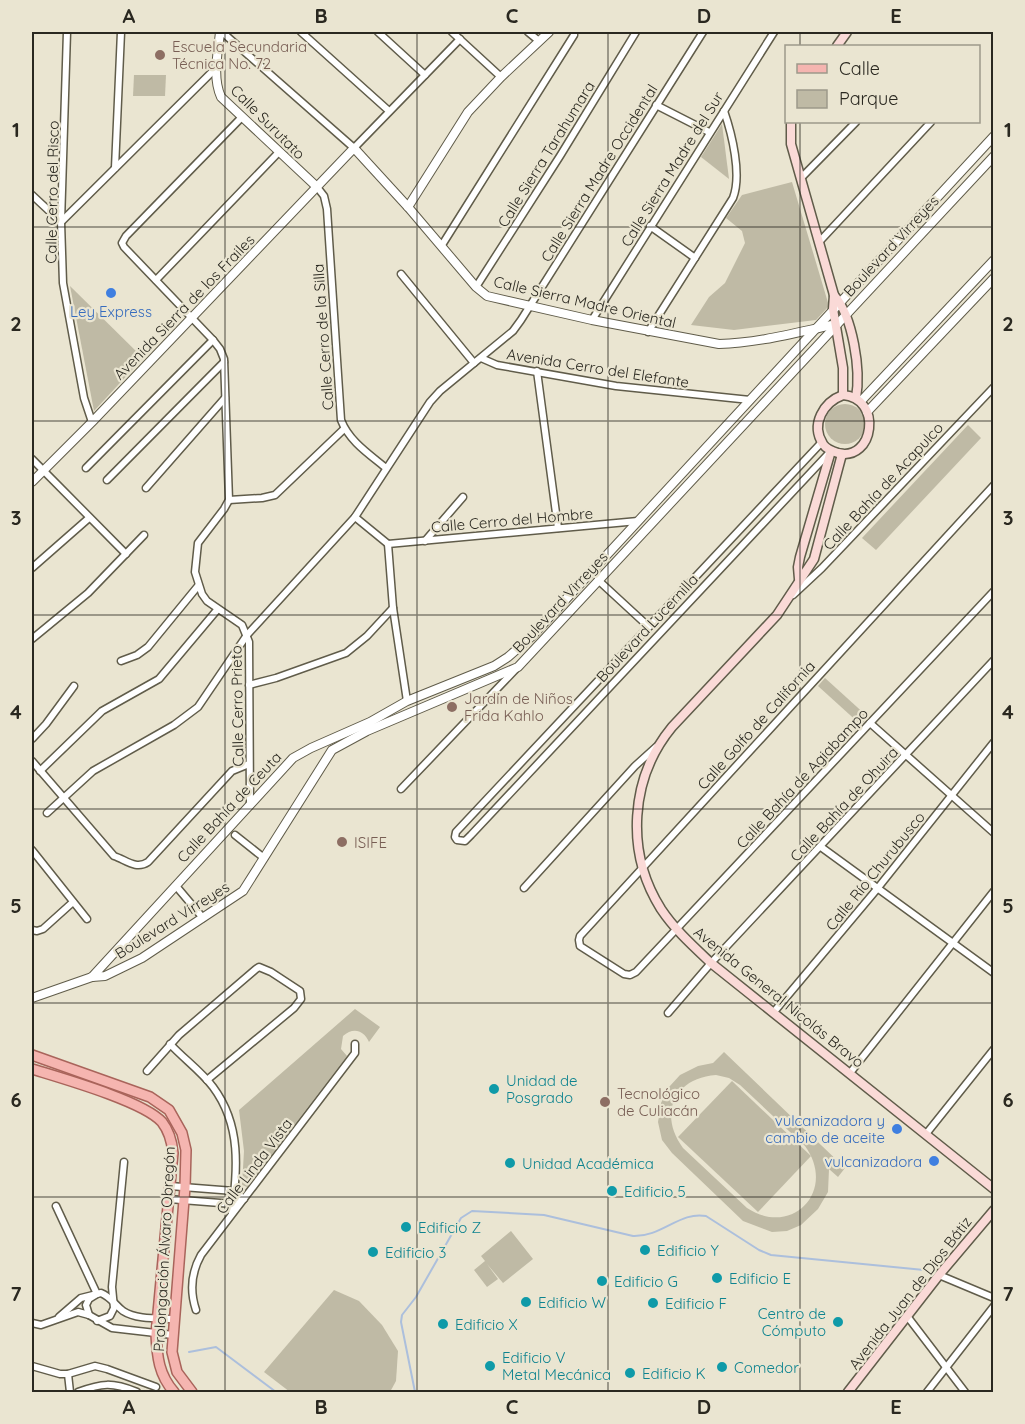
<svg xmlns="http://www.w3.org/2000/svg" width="1025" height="1424" font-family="Quicksand,sans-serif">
	<rect width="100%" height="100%" fill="#eae5d1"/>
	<g fill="#bfbaa5" fill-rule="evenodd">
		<polygon points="134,75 166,75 165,96 133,96"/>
		<polygon points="722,124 729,179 701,157"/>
		<polygon points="792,182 829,306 816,320 734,330 691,325 709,297 725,283 745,243 742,231 726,218 742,195"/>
		<polygon points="70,286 143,358 94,411"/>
		<circle cx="845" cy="424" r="20"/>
		<polygon points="968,425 981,438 876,550 862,538"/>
		<polygon points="825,678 868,717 861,725 818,686"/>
		<path d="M355,1009L380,1027L369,1042C364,1030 353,1027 343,1036L341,1049L347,1056L247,1187L242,1185L244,1151L239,1110Z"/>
		<path d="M724,1052L845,1168L838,1177L829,1169L828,1192L818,1209L801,1225L787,1231L772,1232L743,1221L672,1153L662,1140L658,1122L661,1103L669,1087L680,1075L698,1066L713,1063ZM716,1075L729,1078L740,1085L805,1146C837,1190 793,1238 747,1208L683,1148C658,1114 674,1078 716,1075Z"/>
		<polygon points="732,1081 811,1156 758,1212 678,1137"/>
		<polygon points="511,1231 533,1259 503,1283 487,1264 498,1279 487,1287 474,1270 485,1261 481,1256"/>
		<polygon points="334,1290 359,1301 382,1325 398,1351 396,1381 390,1392 290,1392 264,1372"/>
	</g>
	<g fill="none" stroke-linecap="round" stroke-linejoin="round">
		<g stroke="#acbfdc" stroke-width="2">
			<polyline points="189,1352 216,1347 276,1392"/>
			<path d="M415,1392L401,1322L402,1315L416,1297L461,1218L472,1211L544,1215L633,1236C662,1237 680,1211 706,1216L759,1250L771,1255L924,1270"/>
		</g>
		<g stroke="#605c4a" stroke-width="9">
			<g id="minor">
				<polyline points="67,32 61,222 63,283 84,398 92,422"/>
				<polyline points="222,32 354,148 460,39"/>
				<polyline points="301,32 389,111"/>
				<polyline points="378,32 425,75"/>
				<polyline points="452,32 501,77"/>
				<polyline points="528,32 539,41"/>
				<polyline points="656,105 709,132"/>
				<polyline points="241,118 126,236 122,243 124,247 213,340 220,349 224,359 229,500 224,509 198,543 195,572 202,594 207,601 242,625 249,642 250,805"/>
				<polyline points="115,168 121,32"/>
				<polyline points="801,178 856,122"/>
				<path d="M317,187L324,196L327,209L341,420C349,441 369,454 386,468"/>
				<polyline points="32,195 61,222"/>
				<polyline points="61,222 216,68"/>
				<polyline points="650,226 695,258"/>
				<polyline points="820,241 931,122"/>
				<polyline points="442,245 574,35"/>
				<polyline points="401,274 474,363"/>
				<polyline points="156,280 278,153"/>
				<polyline points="476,287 560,156 636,32"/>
				<polyline points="592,320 774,32"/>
				<path d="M648,332L733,198C742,175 732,134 724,111"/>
				<polyline points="481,358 497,365 616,386 750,400"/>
				<polyline points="537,371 558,528"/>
				<polyline points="822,442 456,832 455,837 457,840 465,841 471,835 830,452"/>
				<polyline points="32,459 126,554"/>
				<polyline points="86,468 213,340"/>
				<polyline points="107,480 224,362"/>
				<polyline points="994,485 580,936 579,940 580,946 624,974 630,975 636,972 994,591"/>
				<polyline points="146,488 225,398"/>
				<polyline points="229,500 262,498 275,495 344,429"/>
				<polyline points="355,517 388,544"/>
				<polyline points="425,541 463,497"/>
				<polyline points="388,544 638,521"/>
				<polyline points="388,544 393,608 407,701"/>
				<polyline points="32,568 89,518"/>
				<polyline points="598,580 649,627"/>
				<polyline points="793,595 822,568 994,387"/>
				<polyline points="32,639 88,593 144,535"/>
				<polyline points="121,661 137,655 148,647 198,586"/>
				<polyline points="249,685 276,678 346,653 367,636 393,608"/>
				<polyline points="870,723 994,833"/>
				<polyline points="32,739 46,724 74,686"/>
				<path d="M32,761L114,856C126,860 136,870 148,862L232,771L249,764"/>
				<polyline points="40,771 102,711 159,679 217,610"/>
				<polyline points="401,789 516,669"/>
				<polyline points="47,813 93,771 174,725 198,707 247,635 355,517 430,402 440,391 513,331 521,320 703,32"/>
				<polyline points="235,835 264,858"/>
				<polyline points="821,847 994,973"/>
				<polyline points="32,850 87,919"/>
				<polyline points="176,886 203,918"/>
				<polyline points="524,888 635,766 656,747"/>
				<polyline points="32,930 37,931 43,929 73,902"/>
				<polyline points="668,1013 711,963 994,660"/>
				<polyline points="773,1013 877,889 994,742"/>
				<path d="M170,1044C184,1059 201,1071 213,1087C242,1126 237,1169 232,1213"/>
				<polyline points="147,1071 179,1035 256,969 259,967 271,972 300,991 301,999 294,1008 207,1080"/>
				<polyline points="850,1073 994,891"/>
				<polyline points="926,1134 994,1049"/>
				<polyline points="169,1199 233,1204 244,1199 234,1191 170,1186"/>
				<polyline points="56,1206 97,1294 89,1299 86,1305 89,1315"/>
				<polyline points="939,1275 994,1298"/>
				<path d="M196,1310C190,1292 191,1273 201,1255L355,1053V1044"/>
				<polyline points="907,1316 965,1392"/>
				<path d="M59,1317L81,1298L101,1293C111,1297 115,1305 123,1311C137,1320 159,1318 175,1319"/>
				<polyline points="97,1321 110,1316 114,1308 112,1287 124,1162"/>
				<polyline points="32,1323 41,1325 78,1312 89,1315 112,1328 173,1335"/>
				<polyline points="32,1366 60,1374 68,1374 95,1366 107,1369 156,1387"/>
				<polyline points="68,1374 70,1392"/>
				<path d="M78,1392C102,1383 112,1382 137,1392"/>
				<polyline points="927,1392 994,1306"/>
			</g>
		</g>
		<g stroke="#605c4a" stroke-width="10">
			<g id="tertiary">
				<path d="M220,32C218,53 212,77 221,97L317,187"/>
				<polyline points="408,207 468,112 501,77 549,32"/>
				<polyline points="861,401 994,260"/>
				<polyline points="867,412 994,278"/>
				<path d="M32,482L92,422L354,148L408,207L476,287L487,296L592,320L719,344C759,343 798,332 837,324"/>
				<polyline points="92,977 105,976 142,958 243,891 332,750 367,731 518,667 994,156"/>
				<polyline points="32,998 92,977 293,758 311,748 370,722 407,701 494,666 508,657 531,637 994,136"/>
			</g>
		</g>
		<g stroke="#605c4a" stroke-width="11">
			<g id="secondary">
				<polyline points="837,46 847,32"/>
				<polyline points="791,122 791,144 834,295 833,309 843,368 843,395"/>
				<path d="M834,295C853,317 861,370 856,398"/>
				<path d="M843,395C883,398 874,462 838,453C832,451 826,449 823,444C810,424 824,402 843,395Z"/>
				<path d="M842,454L814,559L777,615L672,727C630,778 625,852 661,909C675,930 693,946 711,963L994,1189"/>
				<polyline points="799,579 798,567 800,557 831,451"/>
				<polyline points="848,1392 939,1275 994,1210"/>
			</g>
		</g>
		<g stroke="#a9645b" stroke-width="12">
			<g id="primary">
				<polyline points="32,1055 150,1097 169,1110 182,1133 186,1150 185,1187 172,1352 177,1372 192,1392"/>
				<path d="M32,1069C61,1078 143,1101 162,1122C169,1131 172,1142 173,1153L156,1334C157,1357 159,1375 174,1392"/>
			</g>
		</g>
		<use href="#minor" stroke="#fff" stroke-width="6"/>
		<use href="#tertiary" stroke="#fff" stroke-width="8"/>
		<use href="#secondary" stroke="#fadad7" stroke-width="8"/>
		<use href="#primary" stroke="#f5b5b0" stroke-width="9"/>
	</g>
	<path fill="none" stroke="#2a2820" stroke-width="1.5" stroke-opacity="0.55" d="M225,32V1392M417,32V1392M608,32V1392M800,32V46M800,122V1392M32,227H994M32,421H994M32,615H994M32,809H994M32,1003H994M32,1197H994"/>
	<g fill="#8d6e63" stroke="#eae5d1" stroke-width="2">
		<circle cx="160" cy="55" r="6"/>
		<circle cx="452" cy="707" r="6"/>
		<circle cx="342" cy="842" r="6"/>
		<circle cx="605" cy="1102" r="6"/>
	</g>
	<g fill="#3f7fe0" stroke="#eae5d1" stroke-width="2">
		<circle cx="111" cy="293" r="6"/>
		<circle cx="897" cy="1129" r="6"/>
		<circle cx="934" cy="1161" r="6"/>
	</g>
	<g fill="#0f9aa8" stroke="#eae5d1" stroke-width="2">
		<circle cx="494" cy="1089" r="6"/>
		<circle cx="510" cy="1163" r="6"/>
		<circle cx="612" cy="1191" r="6"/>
		<circle cx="406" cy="1227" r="6"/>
		<circle cx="645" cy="1250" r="6"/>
		<circle cx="373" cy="1252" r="6"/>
		<circle cx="717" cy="1278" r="6"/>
		<circle cx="602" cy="1281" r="6"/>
		<circle cx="526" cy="1302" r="6"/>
		<circle cx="653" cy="1303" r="6"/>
		<circle cx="838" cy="1322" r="6"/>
		<circle cx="443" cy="1324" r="6"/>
		<circle cx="490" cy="1366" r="6"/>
		<circle cx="722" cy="1367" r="6"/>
		<circle cx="630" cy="1373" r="6"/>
	</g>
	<g text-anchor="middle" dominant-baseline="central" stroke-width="4.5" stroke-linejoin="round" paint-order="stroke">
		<g font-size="15" fill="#785e54" stroke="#eae5d1" text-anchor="start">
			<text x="172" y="46">Escuela Secundaria<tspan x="172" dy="17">Técnica No. 72</tspan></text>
			<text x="464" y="698">Jardín de Niños<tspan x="464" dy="17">Frida Kahlo</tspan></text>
			<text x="354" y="842">ISIFE</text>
			<text x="617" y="1093">Tecnológico<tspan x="617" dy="17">de Culiacán</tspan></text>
		</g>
		<g font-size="15" fill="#2a2820" stroke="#eae5d1">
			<text transform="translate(268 122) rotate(45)">Calle Surutato</text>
			<text transform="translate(546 154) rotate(-58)">Calle Sierra Tarahumara</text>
			<text transform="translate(672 169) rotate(-58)">Calle Sierra Madre del Sur</text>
			<text transform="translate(599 173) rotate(-58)">Calle Sierra Madre Occidental</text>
			<text transform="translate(52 192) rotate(-89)">Calle Cerro del Risco</text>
			<text transform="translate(891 246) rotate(-47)">Boulevard Virreyes</text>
			<text transform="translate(585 302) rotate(13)">Calle Sierra Madre Oriental</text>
			<text transform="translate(184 307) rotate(-46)">Avenida Sierra de los Frailes</text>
			<text transform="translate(323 337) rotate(-94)">Calle Cerro de la Silla</text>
			<text transform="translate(598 368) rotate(9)">Avenida Cerro del Elefante</text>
			<text transform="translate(883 486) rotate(-47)">Calle Bahía de Acapulco</text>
			<text transform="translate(512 520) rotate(-5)">Calle Cerro del Hombre</text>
			<text transform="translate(560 602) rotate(-47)">Boulevard Virreyes</text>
			<text transform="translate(647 628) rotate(-47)">Boulevard Lucernilla</text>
			<text transform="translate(237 706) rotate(-91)">Calle Cerro Prieto</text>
			<text transform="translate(756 725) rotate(-48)">Calle Golfo de California</text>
			<text transform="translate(802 778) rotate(-47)">Calle Bahía de Agiabampo</text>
			<text transform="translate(844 804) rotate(-47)">Calle Bahía de Ohuira</text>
			<text transform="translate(229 807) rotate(-47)">Calle Bahía de Ceuta</text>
			<text transform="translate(875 871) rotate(-51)">Calle Río Churubusco</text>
			<text transform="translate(172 920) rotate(-32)">Boulevard Virreyes</text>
			<text transform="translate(779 997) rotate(39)">Avenida General Nicolás Bravo</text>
			<text transform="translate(254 1166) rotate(-53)">Calle Linda Vista</text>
			<text transform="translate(164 1249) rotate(-87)">Prolongación Álvaro Obregón</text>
			<text transform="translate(910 1293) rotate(-52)">Avenida Juan de Dios Bátiz</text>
		</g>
		<g font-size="15" fill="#366cbe" stroke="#eae5d1" text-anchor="end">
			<text x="111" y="311" text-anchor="middle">Ley Express</text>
			<text x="885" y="1120">vulcanizadora y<tspan x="885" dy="17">cambio de aceite</tspan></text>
			<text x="922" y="1161">vulcanizadora</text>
		</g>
		<g font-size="15" fill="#0d838f" stroke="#eae5d1" text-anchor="start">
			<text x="506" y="1080">Unidad de<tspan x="506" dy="17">Posgrado</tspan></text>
			<text x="522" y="1163">Unidad Académica</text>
			<text x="624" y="1191">Edificio 5</text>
			<text x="418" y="1227">Edificio Z</text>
			<text x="657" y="1250">Edificio Y</text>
			<text x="385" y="1252">Edificio 3</text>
			<text x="729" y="1278">Edificio E</text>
			<text x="614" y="1281">Edificio G</text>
			<text x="538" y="1302">Edificio W</text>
			<text x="665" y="1303">Edificio F</text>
			<text x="826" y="1313" text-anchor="end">Centro de<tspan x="826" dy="17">Cómputo</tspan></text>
			<text x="455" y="1324">Edificio X</text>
			<text x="502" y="1357">Edificio V<tspan x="502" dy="17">Metal Mecánica</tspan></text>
			<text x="734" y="1367">Comedor</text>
			<text x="642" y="1373">Edificio K</text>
		</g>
	</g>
	<rect width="1025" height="1424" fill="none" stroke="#eae5d1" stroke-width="66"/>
	<rect x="785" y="45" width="195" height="78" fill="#eae5d1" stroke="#9d998a" stroke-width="1.5"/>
	<rect x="797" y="64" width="30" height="9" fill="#f5b5b0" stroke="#9d998a" stroke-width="1.5"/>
	<text x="839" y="75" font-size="18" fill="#2a2820">Calle</text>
	<rect x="797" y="90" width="30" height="18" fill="#bfbaa5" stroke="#9d998a" stroke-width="1.5"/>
	<text x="839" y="105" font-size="18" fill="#2a2820">Parque</text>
	<rect x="33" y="33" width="959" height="1358" fill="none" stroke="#2a2820" stroke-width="2"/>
	<g font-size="20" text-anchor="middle" font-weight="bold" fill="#2a2820">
		<text x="129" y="23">A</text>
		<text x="321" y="23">B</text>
		<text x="512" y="23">C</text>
		<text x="704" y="23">D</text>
		<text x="896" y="23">E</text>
		<text x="16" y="137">1</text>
		<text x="1008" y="137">1</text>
		<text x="16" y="331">2</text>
		<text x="1008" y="331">2</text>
		<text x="16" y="525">3</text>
		<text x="1008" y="525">3</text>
		<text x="16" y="719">4</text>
		<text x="1008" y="719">4</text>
		<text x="16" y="913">5</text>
		<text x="1008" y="913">5</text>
		<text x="16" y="1107">6</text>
		<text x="1008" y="1107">6</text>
		<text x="16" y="1301">7</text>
		<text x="1008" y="1301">7</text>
		<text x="129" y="1414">A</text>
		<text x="321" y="1414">B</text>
		<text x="512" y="1414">C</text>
		<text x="704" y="1414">D</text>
		<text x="896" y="1414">E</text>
	</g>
</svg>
